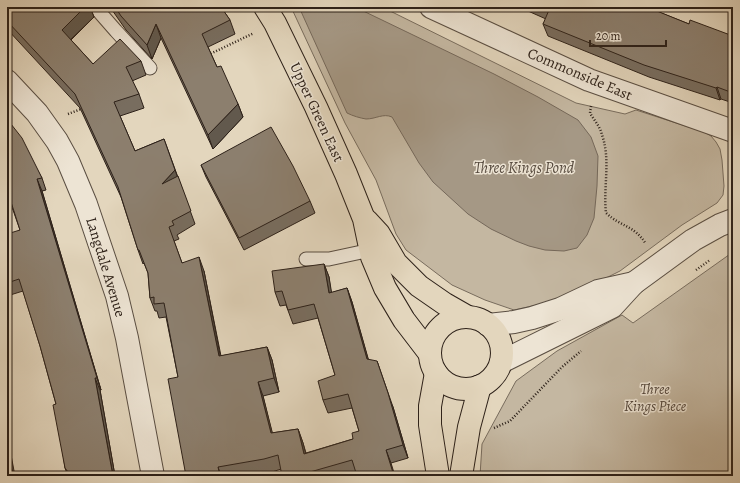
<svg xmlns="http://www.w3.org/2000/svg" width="740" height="483" font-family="Alegreya,serif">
	<rect width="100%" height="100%" fill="#e3d6bd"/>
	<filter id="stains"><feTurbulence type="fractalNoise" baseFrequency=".005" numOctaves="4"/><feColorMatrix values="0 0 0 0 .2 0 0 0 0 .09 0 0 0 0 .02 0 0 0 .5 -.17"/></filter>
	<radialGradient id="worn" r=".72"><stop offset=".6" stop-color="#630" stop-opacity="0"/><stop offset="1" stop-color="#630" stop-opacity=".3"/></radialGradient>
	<g fill="#c4b7a1" stroke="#786c5d">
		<polygon points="291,7 382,7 576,103 625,114 636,110 704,132 711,136 716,142 720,149 722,160 724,186 723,195 717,203 682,225 620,271 564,299 514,310 485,300 452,285 406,250 396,234 376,180 345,123"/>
		<polygon points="733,252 733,476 480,476 482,444 516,381 557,351 622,315 633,323"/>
	</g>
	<path fill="#a59885" stroke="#75685a" d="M299,7H355L494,74L538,97L578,120L591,137L598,156L597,186L594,218L587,235L577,248L564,251L545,250L529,246L516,241L491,229L468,214L433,182L419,163L392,117C383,113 376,119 366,119C360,118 353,116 347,113Z"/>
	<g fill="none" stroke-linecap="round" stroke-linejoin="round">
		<g stroke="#5a4e42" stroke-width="15">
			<g id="service">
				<polyline points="95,7 116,31 150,68"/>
				<polyline points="306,259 329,259 371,250"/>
			</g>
		</g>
		<g stroke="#5a4e42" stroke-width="24">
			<g id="minor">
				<polyline points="431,7 589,80 733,131"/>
				<polyline points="7,81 37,113 57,141 68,161 86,204 117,296 127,338 153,476"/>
			</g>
		</g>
		<g stroke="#5a4e42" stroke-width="24">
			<g id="tertiary">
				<polyline points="488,325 514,322 532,318 560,309 598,291 634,283"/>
				<polyline points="501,362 612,307 634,283 693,240 720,225 733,220"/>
			</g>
		</g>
		<g stroke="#2d2119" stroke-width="24">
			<g id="primary">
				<polyline points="265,7 275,23 316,107 346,174 364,219 372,257 385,288 404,320 430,354"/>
				<polyline points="367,221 379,234 396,263 419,286 445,304 466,316"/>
				<circle cx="466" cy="353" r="36"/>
				<polyline points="436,373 430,406 430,425 438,476"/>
				<polyline points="461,476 469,427 480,386"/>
			</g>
		</g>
		<g stroke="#2d2119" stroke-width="2.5" stroke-dasharray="1 2" stroke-linecap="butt">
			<polyline points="208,55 254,33"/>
			<path d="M591,106L590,113C594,120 600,126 602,135C611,160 603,187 606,213C621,227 634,225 646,244"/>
			<polyline points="68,114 84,108"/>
			<polyline points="696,270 710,260"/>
			<polyline points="494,428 510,421 562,367 581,351"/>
		</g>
		<use href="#service" stroke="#ede4d4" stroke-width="13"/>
		<use href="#minor" stroke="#ede4d4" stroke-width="22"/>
		<use href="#tertiary" stroke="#ede4d4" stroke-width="22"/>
		<use href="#primary" stroke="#e3d6bd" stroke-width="22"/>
	</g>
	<g fill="#786d5f" stroke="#2d2119">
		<polygon points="7,7 90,7 94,17 71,40 93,64 141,61 146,75 132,81 139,94 144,108 120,116 135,151 164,139 195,224 177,235 179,239 174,241 182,263 204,271 221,356 267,347 272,360 279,392 263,396 272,433 298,429 303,443 306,453 353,439 359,431 352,408 328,413 323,400 335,375 318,318 293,324 286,305 280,306 275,292 324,264 329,277 331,293 347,288 352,302 368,359 393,407 408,458 347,476 282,476 281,469 269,473 249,476 186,476 178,377 166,317 159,318 157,311 155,311 150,298 148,273 144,263 143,264 138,250 121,197 80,108 7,29"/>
		<polygon points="110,7 221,7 230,20 235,34 208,47 217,67 238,104 243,117 213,149 161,38 152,59 126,30"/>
		<polygon points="519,7 650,7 651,9 689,24 733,36 733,103 721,99 720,100 649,77 548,36 543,24 546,19"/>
		<polygon points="7,119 42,178 46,190 42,191 101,390 100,390 115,476 68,476 65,468 56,404 40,346 23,291 7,296 7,243 9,242 20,230 13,210 7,197"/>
		<polygon points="201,165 310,201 315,213 244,250 206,177"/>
	</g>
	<g fill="#62594d" stroke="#2d2119">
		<polygon points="85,7 90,7 94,17 66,44 62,30"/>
		<polygon points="156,24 161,38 152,59 147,45"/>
		<polygon points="717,87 721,99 720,100 716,88"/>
		<polygon points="238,104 243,117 213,149 208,135"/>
		<polygon points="175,170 180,184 162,184"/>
		<polygon points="37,179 42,191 101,390 97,378"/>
		<polygon points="199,257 204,271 223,370 219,356"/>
		<polygon points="324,264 329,277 334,307 329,293"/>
		<polygon points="347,288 352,302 372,372 367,359"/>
		<polygon points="267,347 272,360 279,392 274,378"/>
		<polygon points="377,361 393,407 408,458 403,445"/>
		<polygon points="95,378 100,390 115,476 113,476"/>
		<polygon points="258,382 263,396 276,447 271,433"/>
		<polygon points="298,429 303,443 309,467 304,454"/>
		<polygon points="7,444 11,455 15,476 13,476"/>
		<polygon points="386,450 391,463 395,476 394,476"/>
		<polygon points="218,467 221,476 220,476"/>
	</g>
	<g fill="#8c7f6e" stroke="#2d2119">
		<polygon points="7,7 85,7 62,30 93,64 120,39 141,61 126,67 139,94 114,102 135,151 164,139 175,170 162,184 178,176 191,211 172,221 174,225 169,227 182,263 199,257 219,356 267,347 274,378 258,382 271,433 298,429 304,454 353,439 352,433 359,431 348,394 323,400 318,381 335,375 314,304 288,310 282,291 275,292 272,271 324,264 329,293 347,288 367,359 377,361 388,393 403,445 386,450 394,476 357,476 352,460 296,476 282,476 278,455 264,459 218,467 220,476 186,476 168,379 178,377 164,303 154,304 154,297 150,298 148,273 139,250 138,250 118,187 75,94 7,21"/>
		<polygon points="115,7 221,7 230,20 202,34 217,67 221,66 238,104 208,135 156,24 147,45 121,16"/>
		<polygon points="542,7 647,7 689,24 690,20 733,36 733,93 717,87 716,88 644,65 543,24 549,10"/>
		<polygon points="7,119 22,138 42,178 37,179 97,378 95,378 113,476 71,476 65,468 53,405 56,404 40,346 19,279 7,283 7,243 9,242 7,234 20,230 11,202 7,194"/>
		<polygon points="271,127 293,166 310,201 239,238 201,165"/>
		<polygon points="7,446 13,476 7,476"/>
	</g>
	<g text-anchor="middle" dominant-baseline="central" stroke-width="3" stroke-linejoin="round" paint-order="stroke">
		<g font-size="15" fill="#2d2119" stroke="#ede4d4">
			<text transform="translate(580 74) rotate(23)">Commonside East</text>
			<text transform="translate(317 112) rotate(65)">Upper Green East</text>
			<text transform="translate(106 267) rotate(73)">Langdale Avenue</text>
		</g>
		<g font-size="15" font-style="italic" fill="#53463b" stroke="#ede4d4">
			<text x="655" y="389">Three<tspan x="655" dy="17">Kings Piece</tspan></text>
		</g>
		<g font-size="16" font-style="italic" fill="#574b3f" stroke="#ede4d4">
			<text x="524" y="168">Three Kings Pond</text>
		</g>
	</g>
	<rect width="740" height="483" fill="none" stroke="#e3d6bd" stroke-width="24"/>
	<rect x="8" y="8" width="724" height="467" fill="none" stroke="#2d2119" stroke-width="2"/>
	<rect x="12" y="12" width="716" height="459" fill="none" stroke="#2d2119"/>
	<path d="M590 40v6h76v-6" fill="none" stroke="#2d2119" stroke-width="2"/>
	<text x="596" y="40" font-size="12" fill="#2d2119" stroke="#ede4d4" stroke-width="3" paint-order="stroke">20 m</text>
	<rect width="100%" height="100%" filter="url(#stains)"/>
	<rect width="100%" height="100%" fill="url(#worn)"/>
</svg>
